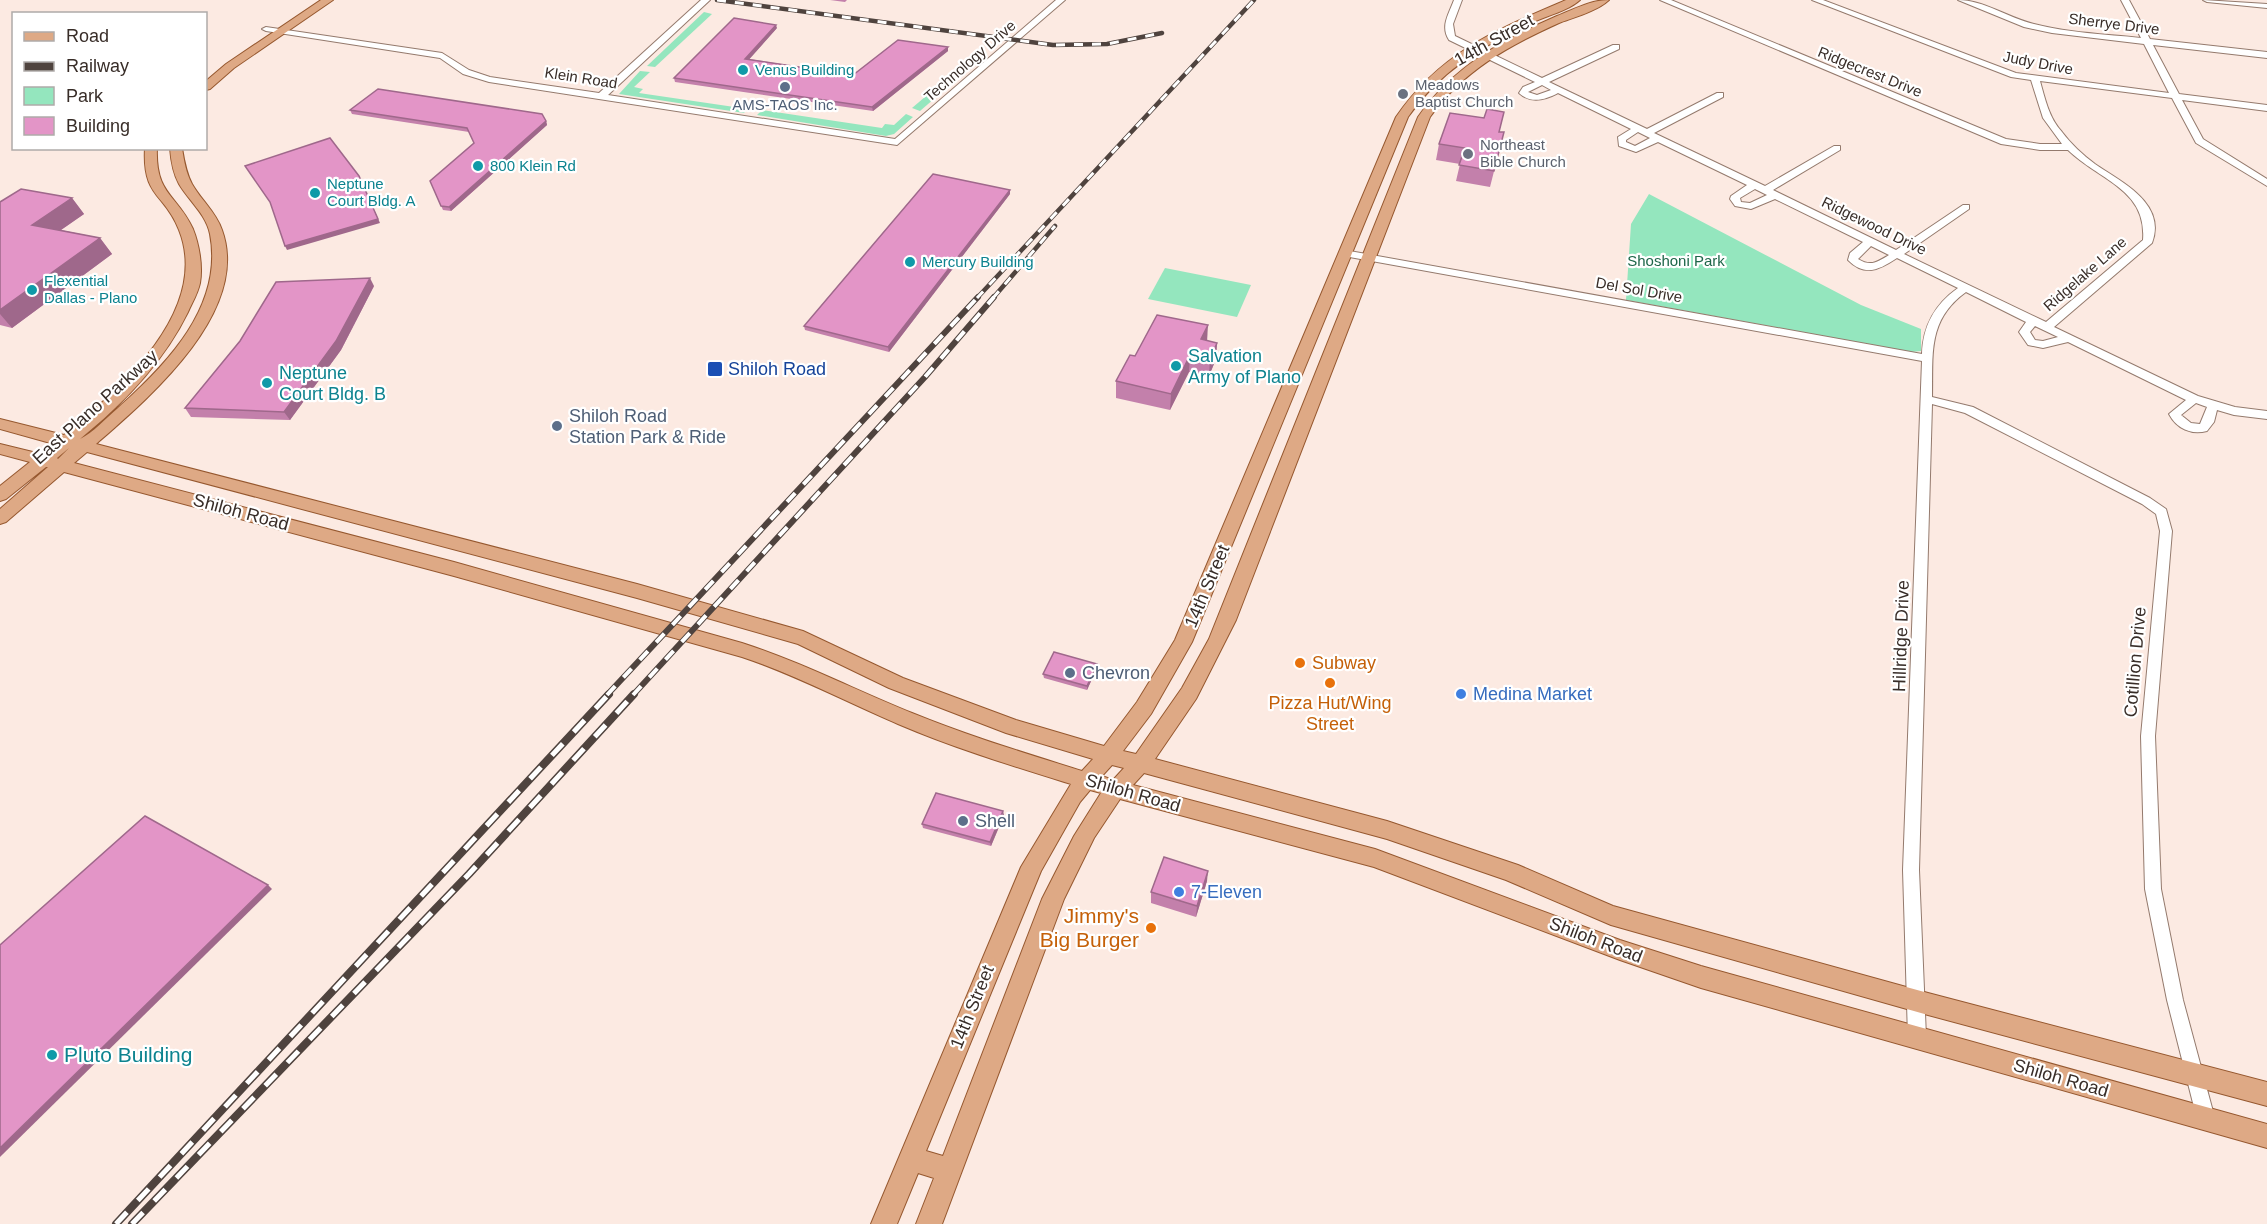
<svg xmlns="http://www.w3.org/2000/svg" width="2267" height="1224" font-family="Helvetica,sans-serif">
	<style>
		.green { fill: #94e6be }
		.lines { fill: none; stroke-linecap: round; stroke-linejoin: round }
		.minor-casing { stroke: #947a6d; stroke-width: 2 }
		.major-casing { stroke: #96582f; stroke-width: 2 }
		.minor { fill: #fff; fill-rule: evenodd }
		.major { fill: #dea985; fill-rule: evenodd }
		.rail-far2-casing { stroke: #4f433e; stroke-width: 4.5 }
		.rail-far1-casing { stroke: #4f433e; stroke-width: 6 }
		.rail-casing { stroke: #4f433e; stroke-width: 8 }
		.rail-far2 { stroke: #fff; stroke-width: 3; stroke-dasharray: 9; stroke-linecap: butt }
		.rail-far1 { stroke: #fff; stroke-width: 4; stroke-dasharray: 12; stroke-linecap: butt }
		.rail { stroke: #fff; stroke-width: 5; stroke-dasharray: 16; stroke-linecap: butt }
		.wall { fill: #c380ab }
		.shaded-wall { fill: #9f688b }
		.building { fill: #e395c7; stroke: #9f688b; stroke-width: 1.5 }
		.culture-dot { fill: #0f9aa8; stroke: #fff; stroke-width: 2 }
		.service-dot { fill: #5c6f8a; stroke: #fff; stroke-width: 2 }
		.worship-dot { fill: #6b7280; stroke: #fff; stroke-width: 2 }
		.transit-dot { fill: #1a4fb4; stroke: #fff; stroke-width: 2 }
		.food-dot { fill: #e8710a; stroke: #fff; stroke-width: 2 }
		.shop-dot { fill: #3f7fe0; stroke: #fff; stroke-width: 2 }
		.labels { text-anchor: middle; stroke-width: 4.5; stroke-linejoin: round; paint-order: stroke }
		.far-street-label { font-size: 15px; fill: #382d28; stroke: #fff }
		.far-culture-label { font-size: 15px; fill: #0d838f; stroke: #fff; text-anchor: start }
		.far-worship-label { font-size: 15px; fill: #5b616d; stroke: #fff; text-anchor: start }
		.far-service-label { font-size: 15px; fill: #4e5e75; stroke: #fff }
		.far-park-label { font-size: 15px; fill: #1e6649; stroke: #fff }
		.street-label { font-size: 18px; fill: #382d28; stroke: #fff }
		.culture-label { font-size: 18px; fill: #0d838f; stroke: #fff; text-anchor: start }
		.transit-label { font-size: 18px; fill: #164399; stroke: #fff; text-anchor: start }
		.service-label { font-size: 18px; fill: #4e5e75; stroke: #fff; text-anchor: start }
		.food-label { font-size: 18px; fill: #c56008; stroke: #fff; text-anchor: start }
		.shop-label { font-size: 18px; fill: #366cbe; stroke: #fff; text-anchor: start }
		.near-food-label { font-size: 21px; fill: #c56008; stroke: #fff; text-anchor: end }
		.near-culture-label { font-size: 21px; fill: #0d838f; stroke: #fff; text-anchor: start }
	</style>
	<rect width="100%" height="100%" fill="#fceae2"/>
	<g class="green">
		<polygon points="704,12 712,14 655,67 647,66"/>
		<polygon points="979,51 987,53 920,111 912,108"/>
		<polygon points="640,71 650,72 634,87 643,89 639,93 748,109 744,113 619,94"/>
		<polygon points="762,110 882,128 885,124 894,125 906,114 913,117 894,134 886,136 757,115"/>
		<polygon points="1649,194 1861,305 1921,329 1921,351 1911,352 1626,300 1631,224"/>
		<polygon points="1165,268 1251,285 1237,317 1148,299"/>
	</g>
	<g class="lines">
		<g class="minor-casing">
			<g id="minor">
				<polygon points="701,0 710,0 608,95 895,139 1056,0 1065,0 897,145 489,82 463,74 440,58 266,31 262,29 266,27 442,53 469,70 490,77 599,93"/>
				<path d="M1454,0H1462L1453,24L1455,36L1542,78L1613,45H1619V49L1549,82L1647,129L1717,93H1723V97L1654,133L1765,186L1834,146H1840V150L1773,190L1896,250L1963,205H1969V209L1904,254L2046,322L2143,240C2147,189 2100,181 2068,150H2040L2001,144L1660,0H1671L2006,139L2040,144H2062L2043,118L2031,80L2011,77L1812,0H1823L2016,73L2169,93L2144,44L2052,33L2024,27L1958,0C1984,0 2008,18 2034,24C2069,33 2105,34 2141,38L2121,0H2129L2150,39L2267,52V58L2153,45L2179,94L2267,105V111L2182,100L2203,139L2267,179V186L2196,143L2172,98L2040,81C2045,99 2049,118 2062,132C2071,144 2083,155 2095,164C2121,182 2167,203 2152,243L2054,327L2198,396L2235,407L2267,411V419L2234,415L2217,410L2214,422L2207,431C2191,435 2177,429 2169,414L2186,400L2068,342L2043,348L2028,345L2019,332L2026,322L1966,292C1927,320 1933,354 1932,397L1973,407L2150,498L2166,509L2172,531L2155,736L2161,889L2183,1000L2215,1119L2212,1125L2206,1128L2200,1125L2197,1119L2167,1000L2145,889L2141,736L2160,531L2156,514L2142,504L1965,413L1932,404L1919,870L1926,1037L1923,1043L1917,1046L1911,1043L1908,1037L1903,870L1922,361L1344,256L1339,253L1344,250L1922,354C1923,326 1934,305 1958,288L1897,258C1879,270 1865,277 1848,260L1850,253L1863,242L1775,199L1751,209L1735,206L1730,199L1731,196L1747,185L1658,142L1636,152L1619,146L1618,137L1631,129L1558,93C1545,100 1531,104 1519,93L1523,87L1535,82L1449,40C1440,26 1449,14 1454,0ZM1542,85L1551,90L1537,95L1528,92ZM1638,132L1650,138L1635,146L1626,142V140ZM1755,189L1767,195L1750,203L1741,202L1740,198ZM1871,246L1889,255C1877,262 1871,267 1858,259ZM2035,326L2058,337L2043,341L2035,340L2030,332ZM2196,403L2207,407L2200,424L2191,423L2181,415Z"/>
				<polygon points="2203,0 2267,4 2267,8 2207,2"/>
			</g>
		</g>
		<g class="major-casing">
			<g id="major">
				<polygon points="321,0 333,0 234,68 210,89 206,90 206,81 226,64"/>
				<path d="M1566,0H1580C1568,11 1546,16 1531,23C1482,46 1439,72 1408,117L1192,642L1151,714L1123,751L1136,754L1182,688L1209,639L1418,117C1453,67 1502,40 1557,16C1575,9 1590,0 1609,0C1597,11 1575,17 1559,23C1508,46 1463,71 1430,117L1236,620L1196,699L1155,759L1387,821L1518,865L1613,906L1928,993L2267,1082V1106L1928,1015L1611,925L1506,880L1387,839L1144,773L1133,785L1375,849L1620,940L1701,966L2267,1124V1148L1701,988L1620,960L1374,867L1120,799L1094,838L1064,899L942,1224H916L934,1178L918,1173L897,1224H871L1021,867L1071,784C1013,766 954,748 898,724C846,702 796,675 742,657L454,576L64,472L6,522L0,524V509L48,467H46L6,499L0,501V486L30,462L0,454V444L41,454L54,444L0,429V419L64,435C120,390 211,310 179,230C165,193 142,198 145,148H157C155,195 177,194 193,229C199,244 203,266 200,283C198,293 192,303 188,312C163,363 123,404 80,439C93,433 106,418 118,408C167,364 224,306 210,234C206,214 189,201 179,184C173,173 171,161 170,148H182C184,161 186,173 192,184C201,200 216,212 222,230C251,311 150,397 96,444L637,584L803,631L903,678L1016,720L1104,746L1137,702L1175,640L1396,117C1441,52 1496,30 1566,0ZM69,448L58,459L57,458ZM87,452L637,598L798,644L889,688L1006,733L1093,759L1082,771C1025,753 968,736 912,713C855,690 801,662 742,643L454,562L74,463ZM1112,765L1124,768L1113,780L1102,776ZM1090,790L1101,793L1074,836L1042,899L943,1156L926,1151L1041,871L1080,802Z"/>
			</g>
		</g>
		<use href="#minor" class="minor"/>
		<use href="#major" class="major"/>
		<g class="rail-far2-casing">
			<g id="rail-far2">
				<polyline points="717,0 1053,45 1107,44 1162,33"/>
				<polyline points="977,298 1254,0"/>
				<polyline points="993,298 1055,226"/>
			</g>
		</g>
		<g class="rail-far1-casing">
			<g id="rail-far1">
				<polyline points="607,695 978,297"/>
				<polyline points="633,695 925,377 994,297"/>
			</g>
		</g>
		<g class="rail-casing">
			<g id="rail">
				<polyline points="116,1224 609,694"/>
				<polyline points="132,1224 469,874 634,694"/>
			</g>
		</g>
		<use href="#rail-far2" class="rail-far2"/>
		<use href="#rail-far1" class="rail-far1"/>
		<use href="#rail" class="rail"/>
	</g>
	<g class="wall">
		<polygon points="830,0 847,0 845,2"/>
		<polygon points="777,28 749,59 853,75 948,47 948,51 873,111 675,82 674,78"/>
		<polygon points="350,110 546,121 547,125 451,211 443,210 430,181 474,143 469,132 352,114"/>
		<polygon points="1500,132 1504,132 1490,187 1456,181 1460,164 1436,160 1439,144"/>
		<polygon points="1010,194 889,352 805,330 804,326"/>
		<polygon points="72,198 84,214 61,230 100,238 112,254 12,328 0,325 0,202"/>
		<polygon points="374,286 341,350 290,420 191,417 185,408 240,341"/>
		<polygon points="1207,341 1217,343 1216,359 1209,376 1189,372 1170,410 1116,398 1116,381 1135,356"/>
		<polygon points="1097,668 1087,690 1044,678 1043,674"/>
		<polygon points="1004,815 991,846 923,828 922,824"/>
		<polygon points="1207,881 1196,917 1151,903 1151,892"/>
	</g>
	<g class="shaded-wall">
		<polygon points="776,25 777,28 746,63 745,59"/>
		<polygon points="948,47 948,51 873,111 872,107"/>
		<polygon points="546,121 547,125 451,211 449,207"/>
		<polygon points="359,176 380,223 287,250 285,246"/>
		<polygon points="1010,190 1010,194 889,352 888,347"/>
		<polygon points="72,198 84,214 45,241 32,225"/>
		<polygon points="100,238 112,254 12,328 0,314 0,310"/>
		<polygon points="370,278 374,286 341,350 290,420 284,412"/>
		<polygon points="1208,325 1207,342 1201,339"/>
		<polygon points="1217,343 1216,359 1209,376 1210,359"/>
		<polygon points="1190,355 1189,372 1170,410 1171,394"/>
		<polygon points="1097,664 1097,668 1087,690 1087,686"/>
		<polygon points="1003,811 1004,815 991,846 990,842"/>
		<polygon points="1208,871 1207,881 1196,917 1197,906"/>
		<polygon points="268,885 272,889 0,1157 0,1148"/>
	</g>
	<g class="building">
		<polygon points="734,18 776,25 745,59 853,75 898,40 948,47 872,107 674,78"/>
		<polygon points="378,89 542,114 546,121 449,207 441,206 430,181 474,143 467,128 350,110"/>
		<polygon points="1487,109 1504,112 1499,132 1504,132 1494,171 1459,165 1465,148 1439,144 1450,113 1484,118"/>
		<polygon points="330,138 359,176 378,219 285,246 270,202 245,166"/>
		<polygon points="933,174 1010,190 888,347 804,326"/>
		<polygon points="21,189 72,198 32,225 100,238 0,310 0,202"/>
		<polygon points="370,278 336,341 284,412 185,408 240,341 276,282"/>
		<polygon points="1157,315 1208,325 1201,339 1217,343 1210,359 1190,355 1171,394 1116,381 1130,355 1135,356"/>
		<polygon points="1054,652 1097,664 1087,686 1043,674"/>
		<polygon points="936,793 1003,811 990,842 922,824"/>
		<polygon points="145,816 268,885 0,1148 0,945"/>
		<polygon points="1164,857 1208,871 1197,906 1151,892"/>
	</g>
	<g class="culture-dot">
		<circle cx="743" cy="70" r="6"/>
		<circle cx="478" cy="166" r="6"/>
		<circle cx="315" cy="193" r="6"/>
		<circle cx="910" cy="262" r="6"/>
		<circle cx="32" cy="290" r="6"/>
		<circle cx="1176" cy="366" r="6"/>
		<circle cx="267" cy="383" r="6"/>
		<circle cx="52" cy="1055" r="6"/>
	</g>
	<g class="service-dot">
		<circle cx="785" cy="87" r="6"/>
		<circle cx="557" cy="426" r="6"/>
		<circle cx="1070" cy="673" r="6"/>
		<circle cx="963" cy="821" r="6"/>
	</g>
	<g class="worship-dot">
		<circle cx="1403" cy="94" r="6"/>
		<circle cx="1468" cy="154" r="6"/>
	</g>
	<rect class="transit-dot" x="707" y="361" width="16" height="16" rx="3"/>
	<g class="food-dot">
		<circle cx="1300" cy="663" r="6"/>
		<circle cx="1330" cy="683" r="6"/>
		<circle cx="1151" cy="928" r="6"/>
	</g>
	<g class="shop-dot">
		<circle cx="1461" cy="694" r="6"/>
		<circle cx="1179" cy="892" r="6"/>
	</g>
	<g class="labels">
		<g class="far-street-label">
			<text transform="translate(2114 24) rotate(7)" y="5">Sherrye Drive</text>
			<text transform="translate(970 61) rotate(-41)" y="5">Technology Drive</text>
			<text transform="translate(2038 63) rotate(11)" y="5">Judy Drive</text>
			<text transform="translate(1870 72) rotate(22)" y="5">Ridgecrest Drive</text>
			<text transform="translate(581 78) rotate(9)" y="5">Klein Road</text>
			<text transform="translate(1874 226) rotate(26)" y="5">Ridgewood Drive</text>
			<text transform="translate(2085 274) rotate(-41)" y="5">Ridgelake Lane</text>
			<text transform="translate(1639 290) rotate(10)" y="5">Del Sol Drive</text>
		</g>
		<g class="far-culture-label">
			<text x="755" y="75">Venus Building</text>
			<text x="490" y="171">800 Klein Rd</text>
			<text x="327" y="189">Neptune<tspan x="327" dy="17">Court Bldg. A</tspan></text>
			<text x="922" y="267">Mercury Building</text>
			<text x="44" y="286">Flexential<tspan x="44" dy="17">Dallas - Plano</tspan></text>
		</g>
		<g class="far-worship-label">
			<text x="1415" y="90">Meadows<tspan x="1415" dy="17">Baptist Church</tspan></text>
			<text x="1480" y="150">Northeast<tspan x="1480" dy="17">Bible Church</tspan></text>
		</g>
		<g class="far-service-label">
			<text x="785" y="110">AMS-TAOS Inc.</text>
		</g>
		<g class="far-park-label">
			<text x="1676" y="266">Shoshoni Park</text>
		</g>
		<g class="street-label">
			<text transform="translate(1494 40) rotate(-29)" y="6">14th Street</text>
			<text transform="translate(95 407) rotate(-42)" y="6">East Plano Parkway</text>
			<text transform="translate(241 512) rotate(15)" y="6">Shiloh Road</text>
			<text transform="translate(1207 586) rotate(-67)" y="6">14th Street</text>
			<text transform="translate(1901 636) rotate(-88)" y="6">Hillridge Drive</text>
			<text transform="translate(2135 662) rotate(-85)" y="6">Cotillion Drive</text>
			<text transform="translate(1133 793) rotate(16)" y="6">Shiloh Road</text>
			<text transform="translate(1596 940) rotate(21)" y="6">Shiloh Road</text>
			<text transform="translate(972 1007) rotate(-68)" y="6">14th Street</text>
			<text transform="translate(2061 1078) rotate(16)" y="6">Shiloh Road</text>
		</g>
		<g class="culture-label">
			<text x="1188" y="362">Salvation<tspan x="1188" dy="21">Army of Plano</tspan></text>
			<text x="279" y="379">Neptune<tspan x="279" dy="21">Court Bldg. B</tspan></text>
		</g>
		<g class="transit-label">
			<text x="728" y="375">Shiloh Road</text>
		</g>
		<g class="service-label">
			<text x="569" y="422">Shiloh Road<tspan x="569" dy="21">Station Park &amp; Ride</tspan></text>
			<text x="1082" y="679">Chevron</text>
			<text x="975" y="827">Shell</text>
		</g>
		<g class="food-label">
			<text x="1312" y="669">Subway</text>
			<text x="1330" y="709" text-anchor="middle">Pizza Hut/Wing<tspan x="1330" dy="21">Street</tspan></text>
		</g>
		<g class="shop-label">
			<text x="1473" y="700">Medina Market</text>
			<text x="1191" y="898">7-Eleven</text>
		</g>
		<g class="near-food-label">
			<text x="1139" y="923">Jimmy's<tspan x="1139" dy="24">Big Burger</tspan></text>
		</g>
		<g class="near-culture-label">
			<text x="64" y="1062">Pluto Building</text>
		</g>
	</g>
	<rect x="12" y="12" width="195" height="138" fill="#ffffff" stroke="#afaba9" stroke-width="1.5"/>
	<rect x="24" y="32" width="30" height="9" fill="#dea985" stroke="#afaba9" stroke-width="1.5"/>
	<text x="66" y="42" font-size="18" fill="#382d28">Road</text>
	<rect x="24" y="62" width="30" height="9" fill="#4f433e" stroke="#afaba9" stroke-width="1.5"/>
	<text x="66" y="72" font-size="18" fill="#382d28">Railway</text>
	<rect x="24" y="87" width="30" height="18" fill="#94e6be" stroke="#afaba9" stroke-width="1.5"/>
	<text x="66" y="102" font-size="18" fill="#382d28">Park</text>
	<rect x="24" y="117" width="30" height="18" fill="#e395c7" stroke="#afaba9" stroke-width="1.5"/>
	<text x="66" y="132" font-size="18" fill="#382d28">Building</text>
</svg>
